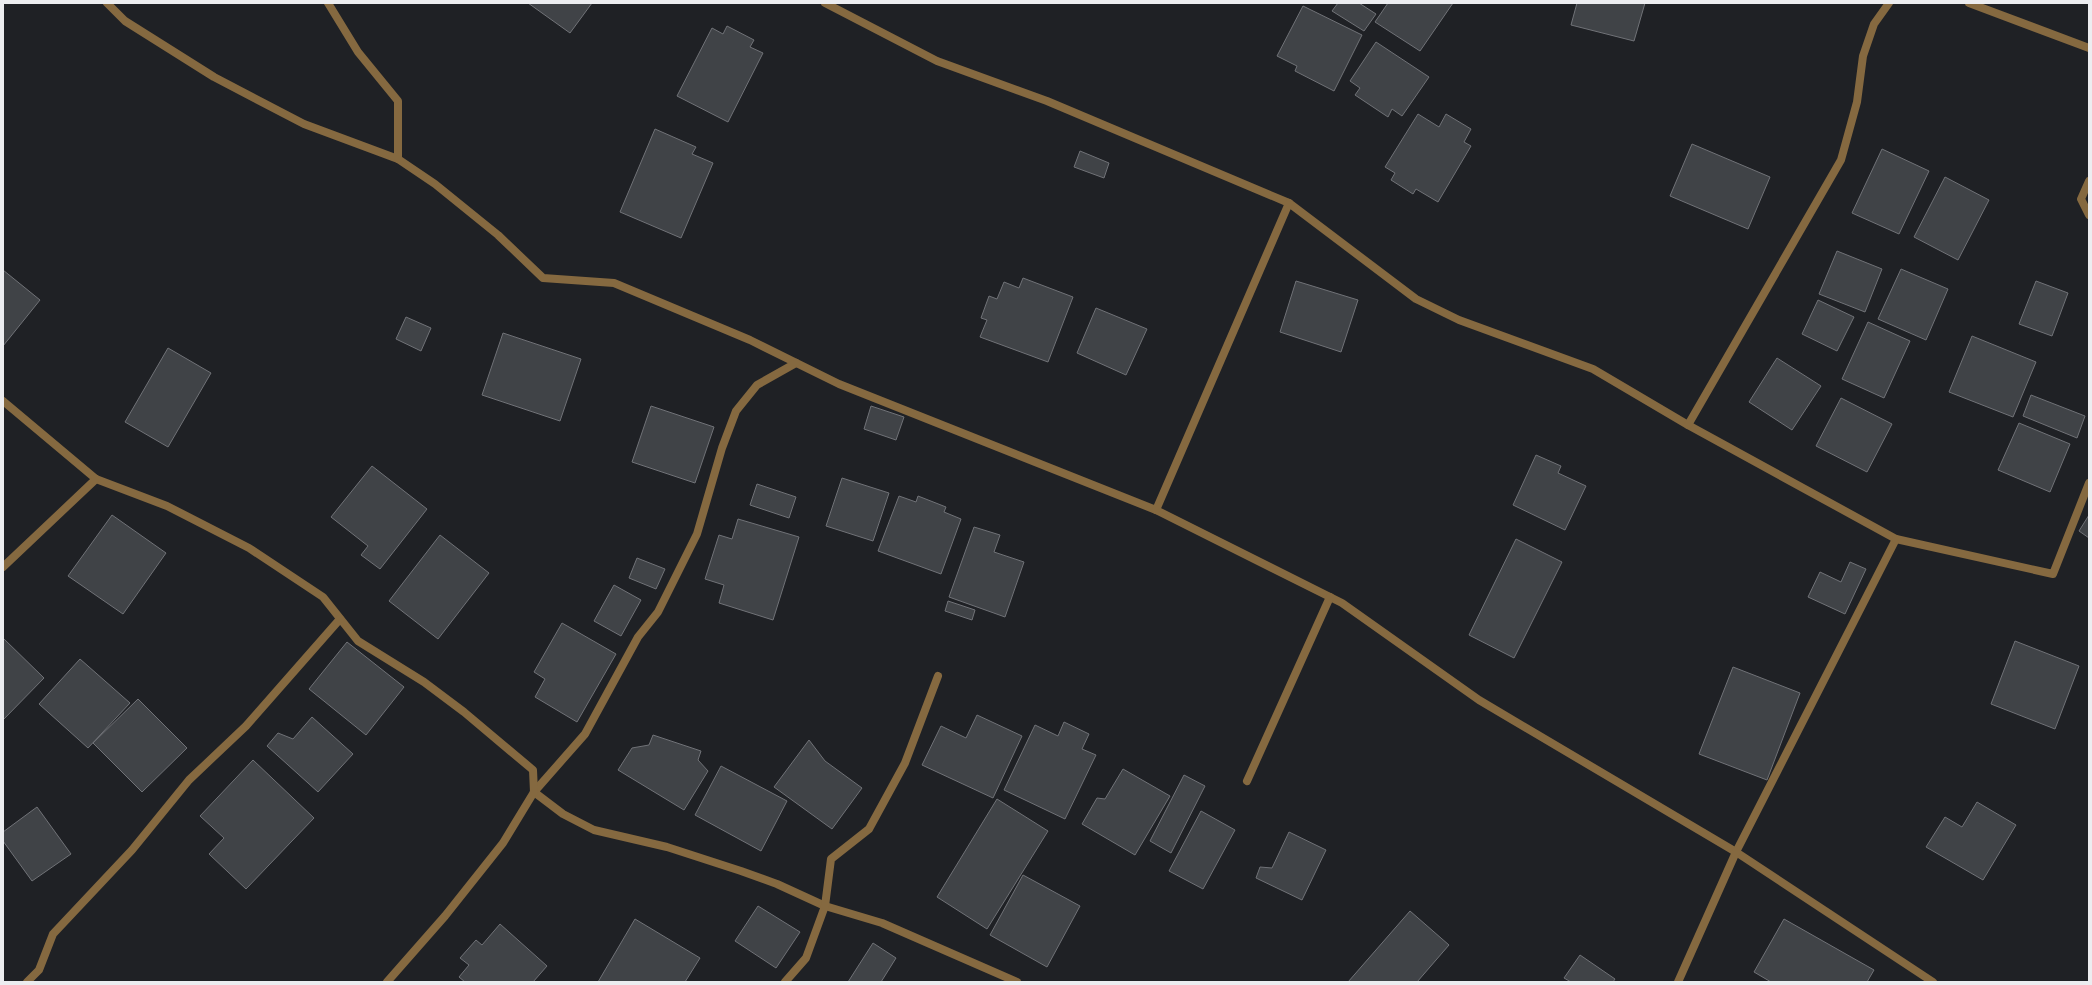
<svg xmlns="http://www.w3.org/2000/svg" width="2092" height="985" font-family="Lora,serif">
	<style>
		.building { fill: #404347; stroke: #707277 }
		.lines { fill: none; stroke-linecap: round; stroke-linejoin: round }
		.street { stroke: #856940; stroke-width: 8 }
	</style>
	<rect width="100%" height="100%" fill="#1f2125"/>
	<g class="building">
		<polygon points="528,3 592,3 570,33"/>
		<polygon points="1338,3 1359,3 1376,14 1364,31 1332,11"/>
		<polygon points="1388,3 1453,3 1420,51 1375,22"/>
		<polygon points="1577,3 1645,3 1634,41 1571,25"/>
		<polygon points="1303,6 1362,35 1334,91 1295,71 1297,66 1277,56"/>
		<polygon points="727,26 754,40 750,47 763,53 728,122 677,96 712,28 723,34"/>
		<polygon points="1376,42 1429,77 1402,116 1392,109 1388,117 1355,95 1360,88 1350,81"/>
		<polygon points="1418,114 1439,127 1446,114 1471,129 1464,142 1471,146 1438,202 1416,189 1413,194 1391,180 1395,173 1385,167"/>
		<polygon points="655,129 696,147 692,154 713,163 681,238 620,212"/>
		<polygon points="1692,144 1770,177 1748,229 1670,196"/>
		<polygon points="1882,149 1929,171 1899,234 1852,213"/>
		<polygon points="1080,151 1109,163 1104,178 1074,167"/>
		<polygon points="1945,177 1989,200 1958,260 1914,237"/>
		<polygon points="1837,251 1882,269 1865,312 1819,294"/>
		<polygon points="1901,269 1948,289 1926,340 1878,319"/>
		<polygon points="3,270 40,300 3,346"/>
		<polygon points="1023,278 1073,297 1048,362 980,337 987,320 981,318 989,296 997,299 1004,282 1019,288"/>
		<polygon points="1296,281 1358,300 1341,352 1280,332"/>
		<polygon points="2036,281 2068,293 2052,336 2019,324"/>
		<polygon points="1818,300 1854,317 1837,351 1802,334"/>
		<polygon points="1096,308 1147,329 1126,375 1077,353"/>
		<polygon points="406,317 431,328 421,351 396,339"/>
		<polygon points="1868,322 1910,341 1884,398 1842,379"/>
		<polygon points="503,333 581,359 560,421 482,395"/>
		<polygon points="1972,336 2036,362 2013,417 1949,392"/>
		<polygon points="168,348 211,373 168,447 125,422"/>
		<polygon points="1777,358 1821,386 1792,430 1749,402"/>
		<polygon points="2031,395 2085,416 2077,438 2023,416"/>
		<polygon points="1841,398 1892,424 1867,472 1816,446"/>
		<polygon points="651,406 714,427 695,483 632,462"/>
		<polygon points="871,406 904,417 896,440 864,429"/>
		<polygon points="2019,423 2070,444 2050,492 1998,470"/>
		<polygon points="1536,455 1561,466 1558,473 1586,486 1565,530 1513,505"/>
		<polygon points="372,466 427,509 380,569 361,555 368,546 331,517"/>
		<polygon points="842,478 889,493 873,541 826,526"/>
		<polygon points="757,484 796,497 789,518 750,505"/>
		<polygon points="899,496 916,502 918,496 946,507 944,512 961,519 941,574 878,551"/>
		<polygon points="112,515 166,553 123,614 68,576"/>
		<polygon points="2089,515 2089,538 2079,531"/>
		<polygon points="738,519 799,537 773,620 719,603 724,585 705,579 719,535 732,539"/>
		<polygon points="974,527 1000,535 994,552 1024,562 1005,617 949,597"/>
		<polygon points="440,535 489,573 438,639 389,601"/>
		<polygon points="1516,539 1562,562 1514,658 1469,635"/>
		<polygon points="637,558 665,569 656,589 629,578"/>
		<polygon points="1850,562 1866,569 1845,614 1808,597 1820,572 1841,582"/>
		<polygon points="614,585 641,600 621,636 594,621"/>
		<polygon points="948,601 975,610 972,620 945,611"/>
		<polygon points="562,623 616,654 577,722 535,697 545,679 534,672"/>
		<polygon points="3,638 44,678 3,720"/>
		<polygon points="2015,641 2079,666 2055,729 1991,704"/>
		<polygon points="347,642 404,687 366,735 309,689"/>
		<polygon points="80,659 130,703 88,748 39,704"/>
		<polygon points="1733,667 1800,693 1767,780 1699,754"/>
		<polygon points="138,699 187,748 142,792 93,743"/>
		<polygon points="977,715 1022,736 993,798 922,765 941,726 966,738"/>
		<polygon points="312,717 353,754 318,792 267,746 278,733 293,739"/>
		<polygon points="1064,722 1089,734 1082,749 1096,755 1065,819 1004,790 1035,725 1058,736"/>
		<polygon points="653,735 701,751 698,760 708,771 684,810 618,770 632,748 649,745"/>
		<polygon points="809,740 825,761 862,788 832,829 774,787"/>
		<polygon points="253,760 314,818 246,889 209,854 224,838 200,816"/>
		<polygon points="721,766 787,801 761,851 695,815"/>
		<polygon points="1123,769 1170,796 1135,855 1082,824 1097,798 1105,799"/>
		<polygon points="1184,775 1205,786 1171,853 1150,841"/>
		<polygon points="997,799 1048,831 987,929 937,897"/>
		<polygon points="1977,802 2016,825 1983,880 1926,847 1945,817 1962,827"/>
		<polygon points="37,807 71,854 32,881 3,841 3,832"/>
		<polygon points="1201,811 1235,830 1203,889 1169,871"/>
		<polygon points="1289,832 1326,850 1302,900 1256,878 1260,867 1272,868"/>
		<polygon points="1023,875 1080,906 1047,967 990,935"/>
		<polygon points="758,906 800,932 776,968 735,941"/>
		<polygon points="1410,911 1449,945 1417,982 1348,982"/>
		<polygon points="635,919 700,958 685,982 598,982"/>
		<polygon points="1784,919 1874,970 1867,982 1771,982 1754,972"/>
		<polygon points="500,924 547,966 533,982 465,982 459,977 469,965 460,958 476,940 482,945"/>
		<polygon points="873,943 896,958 881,982 848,982"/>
		<polygon points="1580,955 1615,979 1613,982 1571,982 1564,978"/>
	</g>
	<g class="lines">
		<g class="street">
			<polyline points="107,3 125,21 214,77 304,124 398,159"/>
			<polyline points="328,3 358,52 398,101 398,159 435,184 498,235 543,278 614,283 750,340 839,384 1156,510 1342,603 1479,700 1736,852 1933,982"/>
			<polyline points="825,3 937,61 1047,101 1289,203 1416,299 1459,320 1593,369 1688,425 1896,539 1736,852 1678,982"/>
			<polyline points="1969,3 2089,48"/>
			<polyline points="2089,181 2081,199 2089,215"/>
			<polyline points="796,363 757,385 736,411 722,448 697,534 658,612 638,637 585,734 534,792 563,814 594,830 667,847 741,871 777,884 825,906 882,923 1017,982"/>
			<polyline points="3,401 96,479 167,506 249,548 323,597 358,641 424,682 464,712 533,770 534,792 503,843 445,916 387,982"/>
			<polyline points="1688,425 1841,160 1857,102 1863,56 1874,24 1889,3"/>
			<polyline points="1156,510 1289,203"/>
			<polyline points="1896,539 2053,574 2089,483"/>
			<polyline points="3,567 96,479"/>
			<polyline points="1247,781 1330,597"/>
			<polyline points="27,982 39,970 53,934 132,850 189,780 246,726 340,619"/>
			<polyline points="785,982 806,958 825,906 831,859 869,829 905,763 938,676"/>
		</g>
	</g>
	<rect width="2092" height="985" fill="none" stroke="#ecedf0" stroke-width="8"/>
</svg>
